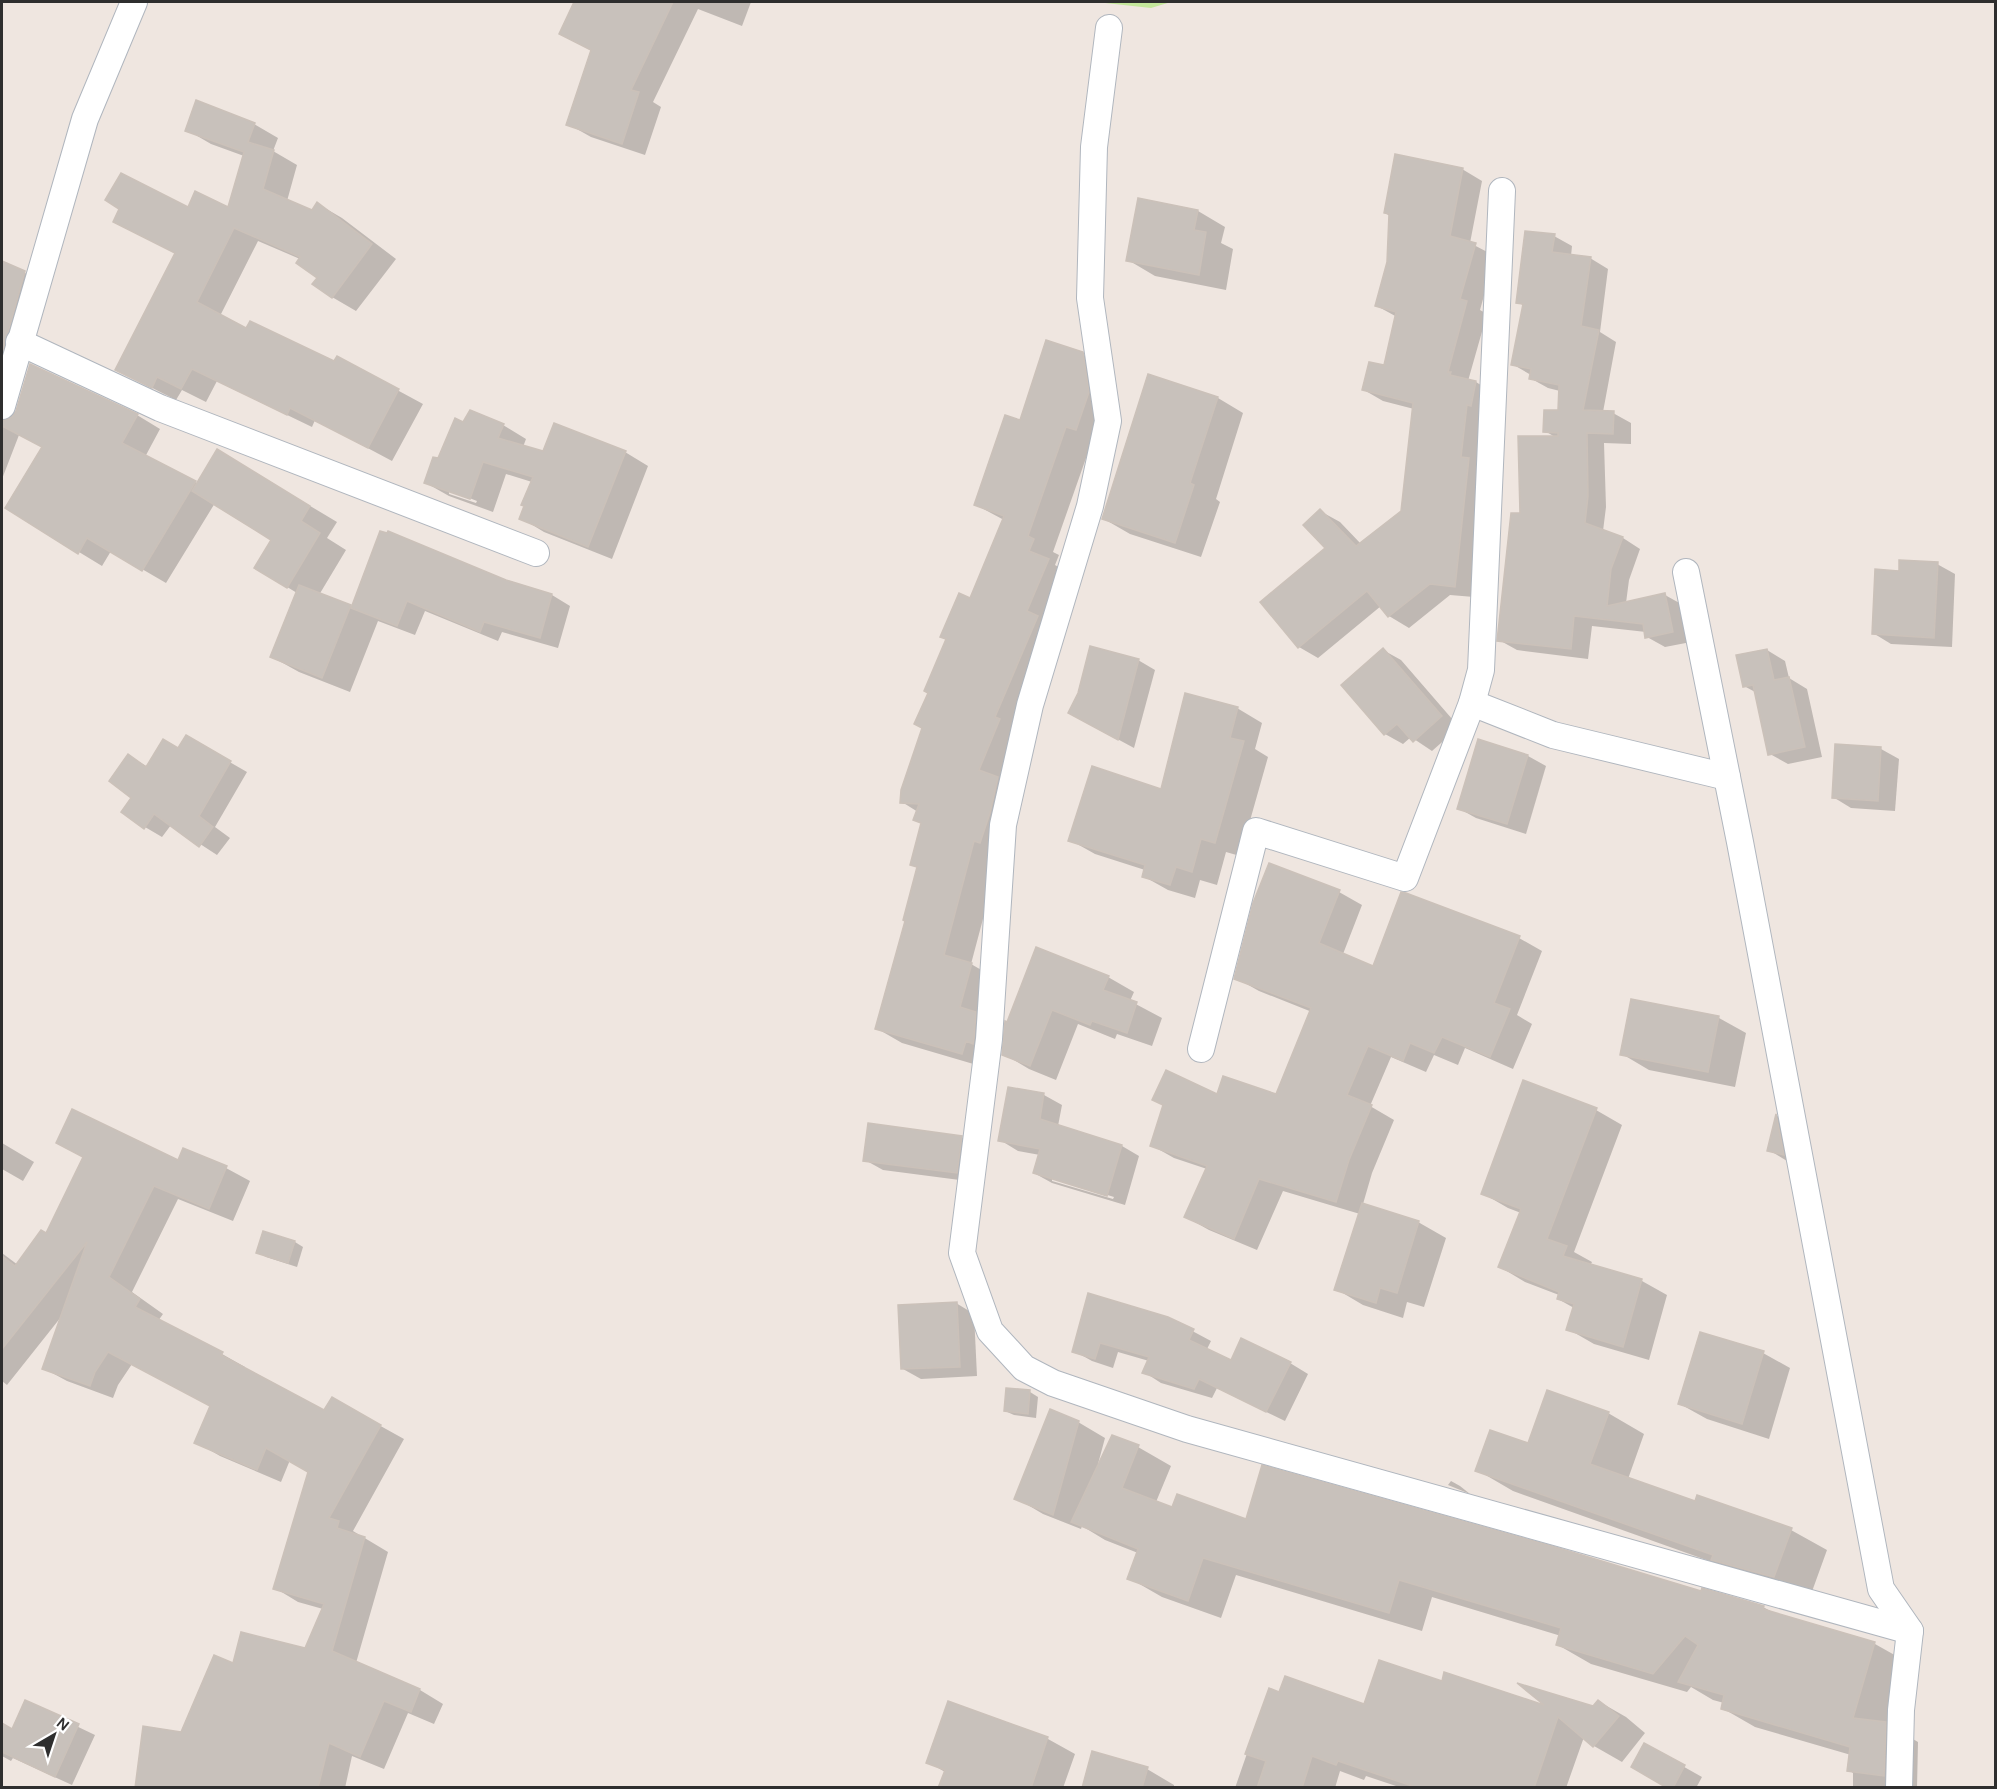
<svg xmlns="http://www.w3.org/2000/svg" width="1997" height="1789" font-family="Karla,sans-serif">
	<style>
		.green { fill: #c4e79b }
		.shadow { fill: #0003; fill-rule: evenodd }
		.building { fill: #c8c1bb; stroke: #cbc1b9; stroke-width: 1.5 }
		.lines { fill: none; stroke-linecap: round; stroke-linejoin: round }
		.street-casing { stroke: #b0b6be; stroke-width: 28 }
		.street { stroke: #fff; stroke-width: 26 }
	</style>
	<rect width="100%" height="100%" fill="#efe6e0"/>
	<polygon class="green" points="1096,2 1171,2 1151,8"/>
	<g class="shadow">
		<polygon points="576,2 751,2 742,26 698,9 653,102 661,107 645,155 591,137 568,124 592,51 560,34"/>
		<polygon points="254,124 278,138 273,151 297,165 287,201 312,212 318,204 342,218 396,259 356,311 332,297 319,278 300,259 258,241 220,316 247,330 335,363 338,358 423,404 392,461 315,420 312,427 217,381 206,402 182,390 176,400 117,370 176,254 115,221 188,209 229,209 244,156 211,144 187,130"/>
		<polygon points="1462,169 1482,181 1470,243 1495,256 1480,310 1487,314 1468,381 1476,382 1495,394 1474,597 1450,595 1409,628 1389,616 1381,606 1318,658 1299,647 1327,548 1320,511 1340,522 1361,544 1403,511 1414,409 1383,401 1364,390 1385,367 1397,317 1377,306 1389,262 1390,216 1385,213"/>
		<polygon points="1198,211 1225,227 1221,243 1233,249 1226,290 1155,276 1128,260"/>
		<polygon points="1554,236 1572,246 1571,256 1590,258 1608,269 1600,332 1616,342 1603,412 1613,413 1631,423 1631,444 1604,443 1606,507 1603,531 1623,538 1640,549 1629,580 1626,603 1665,595 1683,605 1691,642 1665,647 1647,637 1646,632 1592,626 1588,659 1517,650 1499,640 1521,515 1555,437 1545,431 1560,411 1560,391 1548,388 1530,378 1531,375 1512,364 1524,306 1518,302"/>
		<polygon points="2,263 25,273 48,286 11,419 137,415 160,429 145,457 198,484 245,467 337,522 327,538 346,550 319,595 353,608 505,582 552,595 570,606 558,648 502,632 498,641 425,611 415,635 378,621 350,692 299,672 272,657 297,593 256,568 273,539 215,503 166,583 111,551 102,566 79,552 43,447 19,435 2,479"/>
		<polygon points="1082,354 1108,369 1092,441 1053,552 1059,555 1055,565 1074,576 1005,782 1024,793 1016,828 1006,857 1000,855 971,964 997,979 987,1068 902,1043 876,1028 907,921 918,868 912,865 923,824 915,820 918,812 902,802 971,600 1004,520 976,505 1021,422"/>
		<polygon points="1218,398 1243,413 1216,499 1220,502 1201,557 1130,534 1104,519"/>
		<path d="M463,424L503,425L526,439L523,447L544,453L555,425L625,452L648,466L612,559L544,532L521,518L532,482L506,474L493,512L449,496L426,483ZM449,490L477,501L476,503L449,494Z"/>
		<polygon points="1937,564 1955,574 1952,647 1891,644 1873,633 1900,572"/>
		<polygon points="1383,650 1401,660 1459,727 1432,751 1411,737 1403,744 1385,734"/>
		<polygon points="1767,650 1785,661 1789,678 1807,689 1822,757 1788,764 1770,754 1757,693 1744,686"/>
		<polygon points="1138,660 1155,670 1134,748 1086,722"/>
		<polygon points="1237,708 1262,723 1255,749 1268,757 1240,856 1226,852 1217,885 1200,880 1195,898 1168,890 1143,876 1145,870 1095,854 1070,840 1162,791"/>
		<polygon points="186,737 247,772 215,827 230,838 217,855 171,825 162,837 145,827 134,798 129,756 148,767 179,750"/>
		<polygon points="1479,741 1528,756 1546,766 1526,834 1476,818 1458,808"/>
		<polygon points="1881,749 1899,759 1895,811 1851,808 1833,797"/>
		<polygon points="1339,892 1362,905 1343,954 1374,968 1519,938 1542,951 1517,1015 1532,1024 1513,1069 1465,1048 1458,1065 1434,1055 1426,1072 1391,1057 1370,1106 1394,1120 1372,1173 1363,1204 1418,1222 1446,1238 1424,1307 1407,1302 1403,1318 1363,1305 1336,1289 1360,1214 1283,1191 1257,1250 1209,1230 1186,1217 1207,1169 1174,1158 1151,1145 1218,1096 1277,1095 1312,1012 1259,991 1236,978"/>
		<polygon points="1108,977 1134,992 1130,1001 1162,1018 1152,1046 1117,1034 1115,1039 1078,1024 1056,1080 1029,1069 1004,1054 1007,1023"/>
		<polygon points="1719,1018 1746,1033 1735,1087 1649,1070 1622,1054"/>
		<path d="M1010,1089L1044,1095L1062,1105L1058,1126L1122,1146L1139,1156L1125,1205L1052,1183L1034,1173L1040,1155L1018,1151L1000,1140ZM1052,1178L1114,1197L1113,1199L1052,1181Z"/>
		<polygon points="1596,1110 1622,1125 1574,1252 1592,1262 1590,1266 1642,1281 1667,1295 1649,1360 1594,1344 1568,1329 1574,1308 1558,1299 1559,1295 1525,1282 1500,1267 1521,1213 1508,1208 1482,1193"/>
		<polygon points="1777,1116 1794,1126 1801,1164 1787,1161 1769,1150"/>
		<polygon points="961,1137 979,1147 975,1182 883,1170 865,1160"/>
		<polygon points="2,1143 34,1162 23,1181 2,1169"/>
		<polygon points="58,1143 179,1162 226,1168 250,1181 233,1221 178,1199 132,1292 163,1314 158,1321 222,1354 245,1367 244,1369 325,1412 332,1399 404,1439 353,1531 388,1552 356,1663 420,1690 443,1704 434,1724 408,1713 384,1769 352,1756 345,1788 136,1788 182,1733 234,1665 306,1649 323,1609 298,1602 275,1588 310,1471 290,1460 281,1482 220,1456 196,1442 212,1406 132,1364 118,1385 113,1398 67,1381 43,1368 61,1317 7,1385 2,1381 2,1253 18,1265 47,1234 84,1158"/>
		<polygon points="264,1233 295,1242 303,1247 297,1267 266,1257 258,1252"/>
		<polygon points="956,1303 974,1314 977,1376 921,1379 903,1369"/>
		<polygon points="1168,1318 1211,1341 1206,1351 1231,1362 1290,1363 1308,1374 1285,1421 1217,1388 1212,1398 1161,1383 1144,1372 1149,1361 1118,1352 1113,1368 1092,1361 1074,1351"/>
		<polygon points="1763,1353 1790,1368 1769,1439 1707,1419 1680,1404"/>
		<polygon points="1030,1392 1038,1397 1036,1418 1014,1415 1005,1411"/>
		<polygon points="1608,1413 1644,1434 1628,1479 1696,1503 1791,1530 1827,1550 1810,1597 1513,1491 1477,1470 1529,1445"/>
		<polygon points="1078,1422 1105,1438 1098,1464 1138,1447 1171,1466 1156,1502 1173,1509 1702,1593 1763,1607 1776,1614 1875,1644 1907,1662 1889,1725 1918,1742 1917,1788 1853,1788 1853,1773 1849,1770 1851,1755 1755,1727 1722,1708 1724,1703 1713,1700 1691,1687 1687,1692 1591,1664 1558,1645 1561,1636 1432,1597 1422,1631 1236,1575 1221,1618 1162,1597 1129,1578 1138,1553 1105,1540 1082,1526 1081,1529 1043,1514 1016,1498"/>
		<polygon points="1451,1481 1460,1486 1470,1494 1448,1485"/>
		<polygon points="1442,1683 1550,1709 1593,1708 1598,1701 1626,1717 1645,1733 1622,1762 1594,1746 1584,1737 1566,1788 1402,1788 1366,1776 1364,1780 1340,1771 1335,1788 1235,1788 1269,1690 1280,1694 1365,1706"/>
		<polygon points="26,1702 95,1735 72,1785 13,1758 11,1761 2,1756 2,1725 13,1731"/>
		<polygon points="949,1703 1048,1739 1075,1754 1063,1788 940,1788 945,1772 928,1762"/>
		<polygon points="1645,1745 1702,1777 1696,1788 1669,1788"/>
		<polygon points="1147,1769 1174,1785 1174,1788 1083,1788"/>
	</g>
	<g class="building">
		<polygon points="574,2 673,2 631,90 639,92 622,144 566,125 591,50 559,34"/>
		<polygon points="196,100 255,123 248,142 274,150 263,189 312,210 317,202 372,244 332,298 312,284 317,278 296,263 300,257 234,228 197,302 246,328 250,321 334,361 337,356 399,389 368,448 290,408 287,415 192,369 181,389 157,377 152,388 115,370 175,253 113,222 119,209 105,200 121,173 188,207 195,191 228,207 244,152 185,131"/>
		<polygon points="1395,154 1463,168 1450,236 1476,243 1460,299 1467,301 1448,372 1451,372 1450,375 1476,381 1471,406 1467,405 1461,457 1469,458 1455,587 1430,584 1388,617 1367,591 1298,648 1260,602 1325,548 1303,525 1320,509 1356,546 1401,511 1413,403 1362,390 1369,362 1384,365 1396,312 1375,306 1387,262 1389,214 1384,213"/>
		<polygon points="1138,198 1198,210 1194,230 1206,232 1199,275 1126,261"/>
		<polygon points="1525,231 1555,234 1552,252 1591,257 1581,326 1599,330 1583,410 1614,411 1613,434 1587,433 1588,496 1585,523 1623,537 1611,569 1607,606 1665,593 1673,632 1645,638 1643,624 1574,616 1571,649 1497,641 1511,513 1520,513 1518,436 1558,436 1558,433 1543,432 1544,410 1558,410 1559,385 1529,379 1531,369 1511,365 1523,304 1516,303"/>
		<polygon points="2,261 25,271 2,354"/>
		<polygon points="1046,340 1083,352 1089,392 1076,430 1066,427 1028,536 1034,539 1029,551 1049,559 1027,611 1038,616 995,717 1000,719 979,770 998,777 990,813 980,843 974,841 944,955 972,963 960,1007 976,1012 974,1038 973,1044 966,1041 962,1054 875,1029 905,921 903,920 917,867 910,865 921,823 913,820 919,804 900,803 901,790 922,728 914,724 928,693 924,691 946,639 940,637 959,593 970,598 1004,516 974,505 1005,415 1020,420"/>
		<polygon points="30,364 138,414 122,443 196,481 142,571 87,538 78,554 5,508 42,447 2,426 2,421 12,417 16,411"/>
		<polygon points="1148,374 1218,397 1190,483 1194,485 1175,543 1102,519"/>
		<polygon points="470,410 504,424 498,438 543,451 554,423 626,451 588,547 519,519 524,506 521,505 533,477 483,462 470,499 424,483 433,457 438,458 455,418 463,422"/>
		<polygon points="217,449 310,506 301,521 320,533 287,588 254,568 271,540 192,491"/>
		<polygon points="380,531 387,533 388,531 506,580 552,594 540,638 484,622 480,632 407,601 397,626 351,608"/>
		<polygon points="1899,560 1938,562 1934,638 1872,634 1875,569 1899,571"/>
		<polygon points="299,585 351,605 322,678 270,657"/>
		<polygon points="1090,646 1139,659 1118,740 1068,713 1078,693"/>
		<polygon points="1383,648 1442,716 1413,742 1397,724 1384,735 1341,685"/>
		<polygon points="1767,649 1774,680 1789,677 1805,747 1768,755 1753,685 1743,687 1736,655"/>
		<polygon points="1185,693 1238,707 1230,738 1244,741 1215,843 1201,839 1192,872 1176,867 1170,885 1142,877 1145,865 1068,841 1092,766 1161,789"/>
		<polygon points="186,735 231,761 199,816 213,827 199,847 154,814 144,829 121,812 131,798 109,781 128,754 146,767 163,739 178,748"/>
		<polygon points="1478,739 1528,755 1507,824 1457,809"/>
		<polygon points="1835,744 1881,747 1878,801 1832,798"/>
		<polygon points="1269,863 1340,890 1319,943 1373,966 1401,892 1406,893 1520,936 1494,1003 1510,1009 1490,1057 1442,1037 1434,1053 1410,1043 1403,1061 1368,1046 1347,1095 1372,1105 1349,1160 1336,1202 1259,1179 1234,1239 1184,1217 1207,1166 1150,1146 1163,1105 1152,1100 1166,1070 1217,1094 1223,1076 1276,1094 1311,1008 1234,979 1253,903"/>
		<polygon points="1036,947 1109,976 1103,990 1137,1002 1127,1033 1092,1021 1090,1025 1052,1010 1030,1066 1002,1055 1005,1021 1007,1022"/>
		<polygon points="1631,999 1719,1016 1708,1072 1620,1055"/>
		<polygon points="1523,1080 1597,1108 1547,1239 1567,1246 1563,1256 1642,1279 1623,1347 1566,1330 1574,1304 1557,1299 1559,1292 1498,1267 1521,1209 1481,1194"/>
		<polygon points="1008,1087 1044,1093 1040,1119 1122,1145 1107,1196 1033,1173 1040,1149 998,1141"/>
		<polygon points="72,1109 178,1160 183,1148 227,1166 209,1209 154,1186 109,1277 140,1299 135,1307 223,1352 221,1355 324,1410 332,1397 381,1425 329,1518 339,1521 337,1528 365,1537 332,1651 420,1689 411,1712 384,1701 360,1757 329,1743 318,1788 135,1788 143,1726 181,1732 214,1655 233,1663 241,1632 305,1648 324,1604 273,1589 308,1472 266,1448 257,1470 194,1443 210,1406 108,1352 95,1372 90,1386 42,1369 87,1242 2,1349 2,1256 15,1266 41,1230 46,1233 83,1157 56,1143"/>
		<polygon points="1776,1114 1784,1155 1767,1151"/>
		<polygon points="868,1123 962,1136 957,1173 863,1161"/>
		<polygon points="1362,1203 1419,1221 1397,1293 1380,1288 1376,1303 1334,1290"/>
		<polygon points="263,1231 295,1241 288,1263 256,1253"/>
		<polygon points="1088,1293 1168,1317 1194,1329 1189,1340 1231,1360 1241,1338 1291,1362 1266,1412 1199,1379 1194,1389 1142,1373 1149,1357 1100,1343 1095,1359 1072,1352"/>
		<polygon points="957,1302 960,1367 901,1369 898,1305"/>
		<polygon points="1700,1332 1764,1351 1742,1424 1678,1404"/>
		<polygon points="1006,1388 1030,1390 1028,1414 1004,1411"/>
		<polygon points="1547,1390 1609,1412 1590,1464 1695,1501 1697,1495 1792,1528 1774,1577 1711,1560 1713,1555 1475,1471 1490,1430 1528,1443"/>
		<polygon points="1050,1409 1079,1421 1053,1515 1014,1499"/>
		<polygon points="1112,1435 1139,1445 1122,1488 1172,1507 1177,1494 1246,1519 1262,1465 1552,1546 1701,1591 1702,1588 1764,1606 1763,1609 1875,1642 1853,1718 1886,1722 1884,1776 1847,1771 1850,1747 1721,1709 1724,1695 1678,1682 1698,1645 1685,1636 1653,1674 1556,1645 1561,1628 1399,1580 1389,1613 1203,1558 1188,1601 1127,1579 1138,1549 1071,1522"/>
		<polygon points="1379,1660 1442,1681 1444,1672 1544,1705 1517,1683 1593,1706 1598,1700 1619,1716 1593,1747 1558,1717 1534,1788 1418,1788 1338,1761 1336,1765 1312,1756 1302,1788 1257,1788 1266,1761 1245,1754 1269,1688 1279,1692 1285,1676 1364,1704"/>
		<polygon points="25,1700 79,1724 55,1777 2,1752 2,1723 12,1729"/>
		<polygon points="948,1701 1048,1737 1031,1788 938,1788 945,1770 926,1763"/>
		<polygon points="1644,1743 1685,1765 1673,1788 1667,1788 1631,1767"/>
		<polygon points="1092,1751 1148,1767 1142,1788 1082,1788"/>
	</g>
	<g class="lines">
		<g class="street-casing">
			<g id="street">
				<polyline points="1109,28 1094,147 1090,298 1108,421 1090,506 1030,705 1003,825 989,1039 962,1253 990,1331 1024,1368 1053,1383 1187,1429 1910,1631"/>
				<polyline points="19,342 160,408 536,553"/>
				<polyline points="2,406 85,119 134,2"/>
				<polyline points="1686,572 1740,842 1881,1589 1910,1631 1901,1710 1899,1788"/>
				<polyline points="1472,703 1553,735 1727,777"/>
				<polyline points="1201,1049 1256,831 1405,878 1472,703 1481,670 1502,191"/>
			</g>
		</g>
		<use href="#street" class="street"/>
	</g>
	<rect width="1997" height="1789" fill="none" stroke="#2e2e2e" stroke-width="6"/>
	<g transform="translate(54 1735) rotate(39)" stroke="#ffffff" stroke-width="4.5" paint-order="stroke">
	<path d="M0-4.5L10 22L0 15L-10 22Z" fill="#2e2e2e"/>
	<text y="-9" font-size="16" font-weight="bold" text-anchor="middle" fill="#2e2e2e">N</text>
	</g>
</svg>
